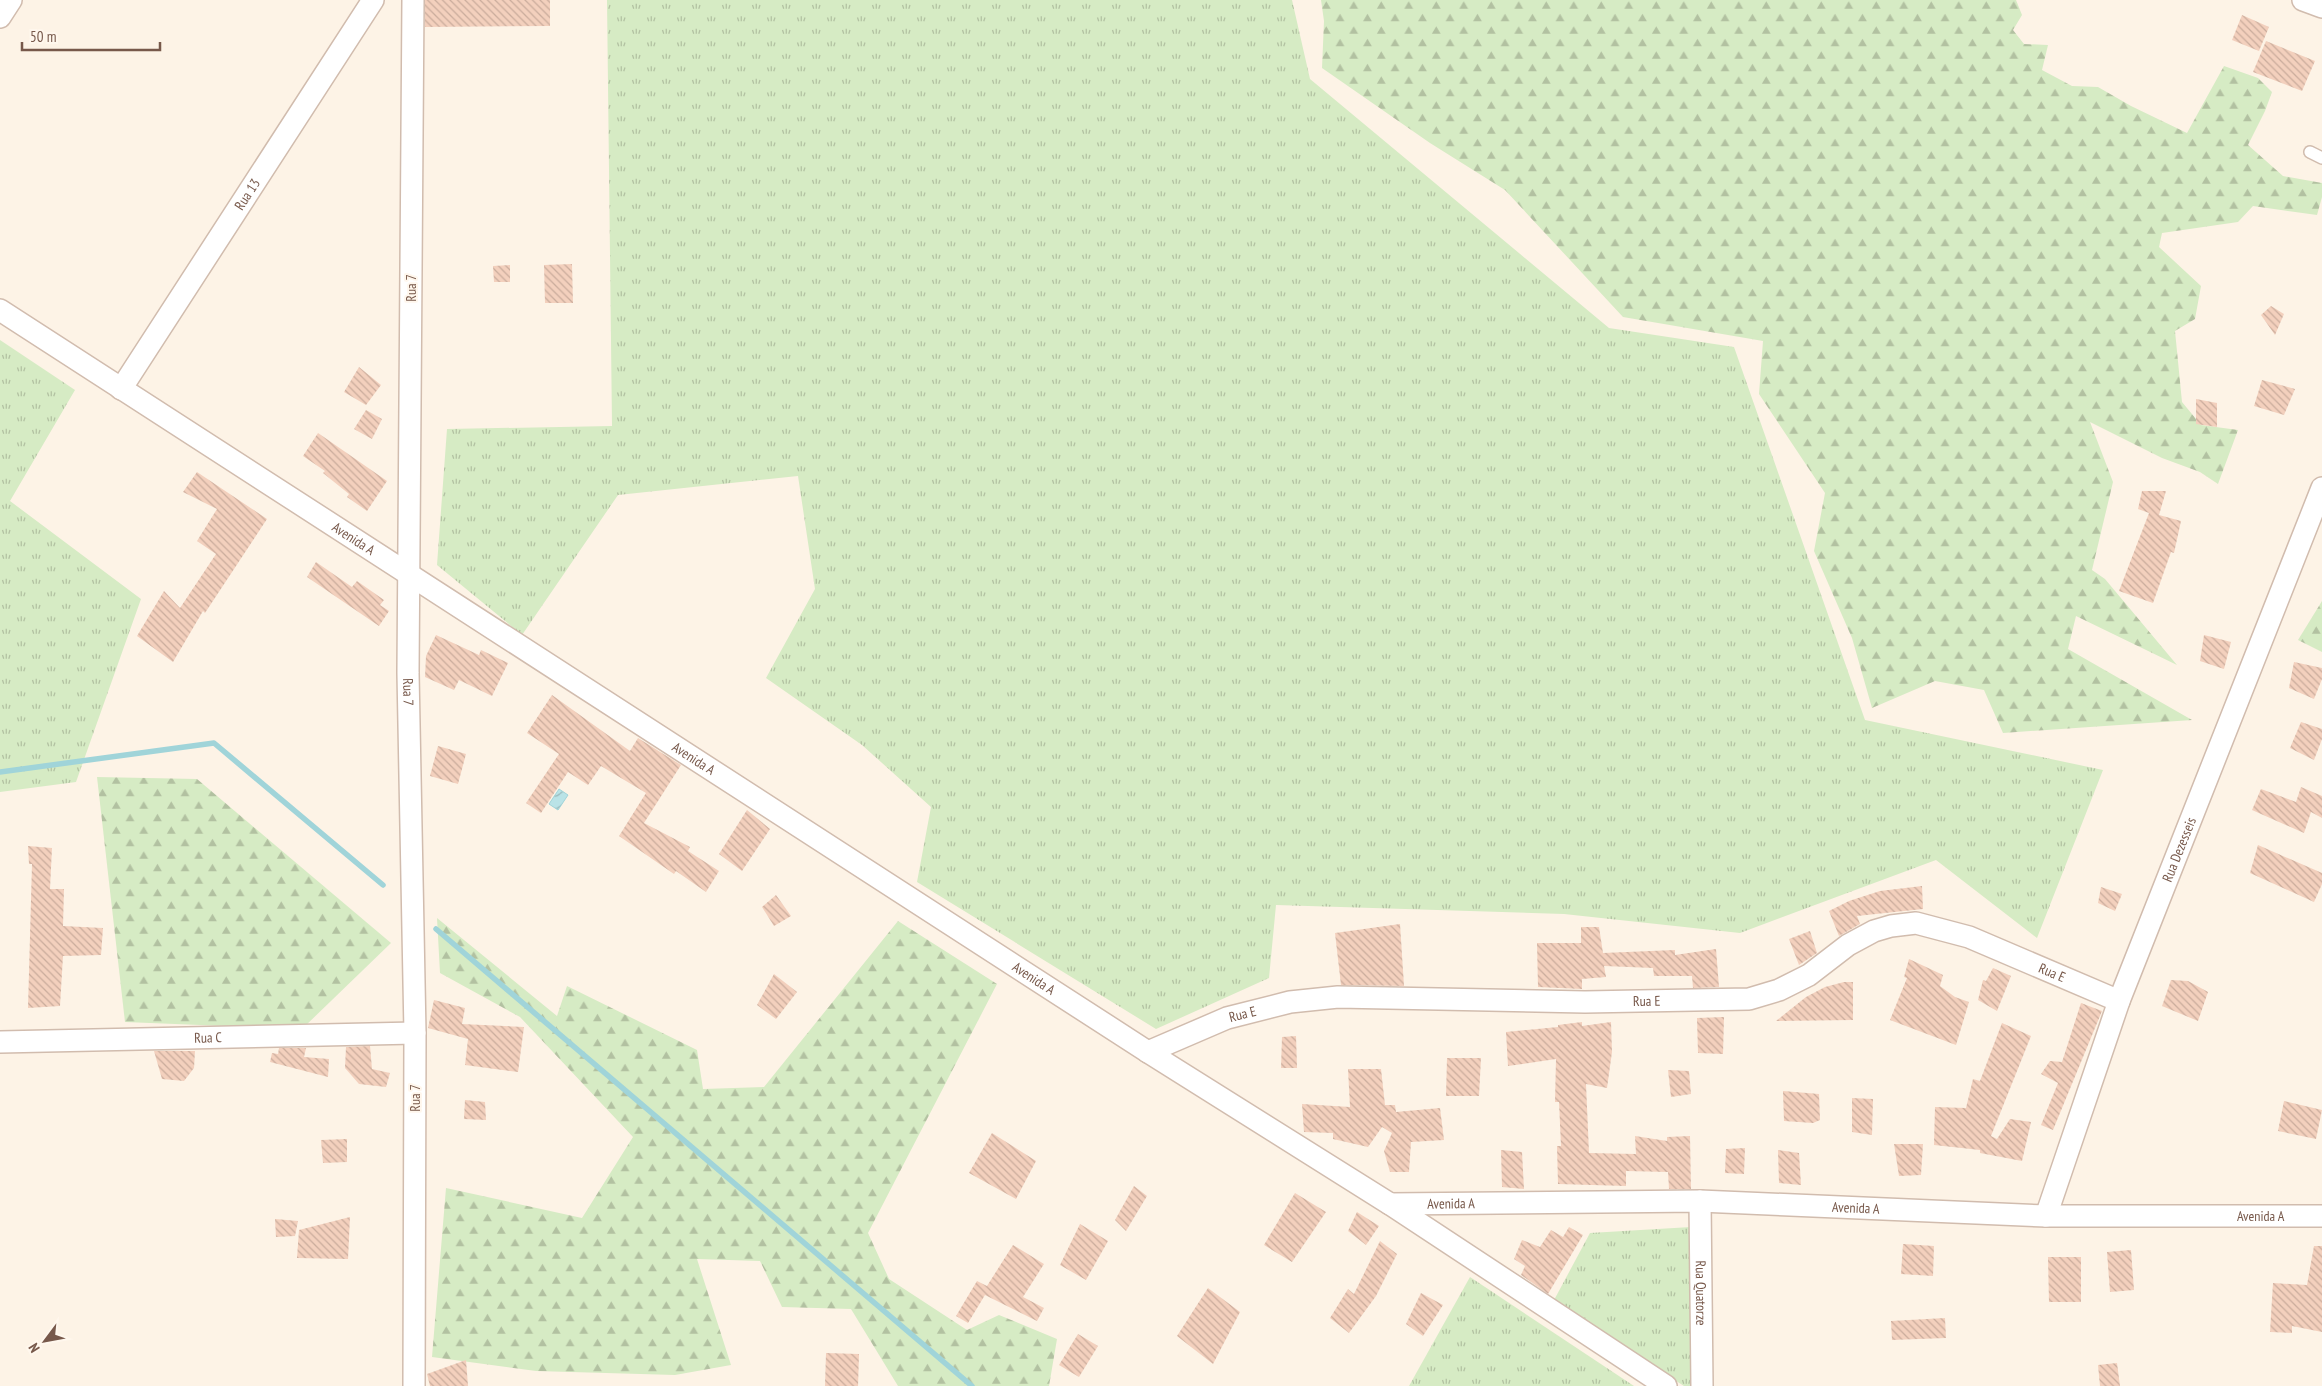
<svg xmlns="http://www.w3.org/2000/svg" width="2322" height="1386" font-family="'PT Sans Narrow',sans-serif">
	<style>
		.grass { fill: url(#grass-tufts) }
		.forest { fill: url(#forest-firs) }
		.water { fill: url(#water-waves); stroke: #a0d4d9 }
		.lines { fill: none; stroke-linecap: round; stroke-linejoin: round }
		.stream { stroke: #a0d4d9; stroke-width: 5.5 }
		.building { fill: url(#building-back-hatch) }
		.lane-casing { stroke: #d1bcae; stroke-width: 14 }
		.street-casing { stroke: #d1bcae; stroke-width: 24 }
		.lane { stroke: #fff; stroke-width: 11 }
		.street { stroke: #fff; stroke-width: 21 }
		.labels { text-anchor: middle; stroke-width: 4; stroke-linejoin: round; paint-order: stroke }
		.street-label { font-size: 14px; fill: #77584a; stroke: #fff7ed }
	</style>
	<defs>
		<pattern id="grass-tufts" width="24" height="20" patternUnits="userSpaceOnUse" patternTransform="scale(1.25)"><rect width="24" height="20" fill="#d6ebc4"/><path d="M3 7l-1-3M5 7V3M7 7l1-3M15 17l-1-3M17 17v-4M19 17l1-3" fill="none" stroke="#b2c1a1"/></pattern>
		<pattern id="forest-firs" width="22" height="20" patternUnits="userSpaceOnUse" patternTransform="scale(1.25)"><rect width="22" height="20" fill="#d6ebc4"/><path d="M5 1l3.5 6h-7zM16 11l3.5 6h-7z" fill="#b2c1a1"/></pattern>
		<pattern id="water-waves" width="16" height="10" patternUnits="userSpaceOnUse" patternTransform="scale(1.25)"><rect width="16" height="10" fill="#bae3e7"/><path d="M0 5q4-4 8 0t8 0" fill="none" stroke="#9cbbbd"/></pattern>
		<pattern id="building-back-hatch" width="6" height="6" patternUnits="userSpaceOnUse" patternTransform="scale(1.25)"><rect width="6" height="6" fill="#f3d0bd"/><path d="M-1 5l2 2M0 0l6 6M5-1l2 2" fill="none" stroke="#caac9c"/></pattern>
	</defs>
	<rect width="100%" height="100%" fill="#fdf3e6"/>
	<g class="grass">
		<polygon points="607,0 1292,0 1310,79 1609,328 1734,347 1865,720 2103,770 2037,938 1936,860 1740,933 1564,914 1276,905 1269,978 1156,1029 917,882 931,807 862,745 766,678 815,589 798,476 618,495 522,635 437,565 447,429 612,426"/>
		<polygon points="0,340 75,390 10,501 141,599 76,782 0,792"/>
		<polygon points="1691,1227 1694,1386 1684,1386 1553,1302 1590,1233"/>
		<polygon points="1470,1277 1634,1386 1409,1386"/>
	</g>
	<g class="forest">
		<polygon points="1321,0 2016,0 2022,15 2013,30 2024,44 2048,45 2042,70 2072,86 2098,87 2131,106 2187,133 2224,66 2258,78 2272,92 2265,111 2248,145 2283,176 2322,183 2322,197 2317,215 2253,206 2238,222 2162,233 2159,247 2201,286 2195,319 2175,331 2182,402 2201,425 2238,430 2218,484 2200,472 2162,458 2090,422 2113,482 2092,570 2105,579 2177,665 2076,616 2068,649 2192,720 2003,733 1984,690 1935,681 1872,708 1852,638 1814,551 1825,493 1759,394 1763,341 1623,317 1505,190 1430,143 1322,68 1324,21"/>
		<polygon points="2322,601 2322,652 2298,640"/>
		<polygon points="97,777 197,779 391,943 302,1029 125,1022"/>
		<polygon points="437,918 557,1016 567,986 697,1050 703,1089 764,1087 898,921 997,984 868,1233 889,1279 967,1330 999,1315 1057,1339 1049,1386 898,1386 851,1309 782,1307 760,1261 697,1259 731,1365 675,1375 536,1371 432,1357 446,1188 582,1218 633,1137 520,1017 440,973"/>
	</g>
	<polygon class="water" points="559,789 568,795 558,810 549,804"/>
	<g class="lines">
		<g class="stream">
			<polyline points="0,772 214,743 383,885"/>
			<polyline points="436,929 972,1386"/>
		</g>
	</g>
	<g class="building">
		<polygon points="425,0 550,0 550,26 425,27"/>
		<polygon points="2242,15 2269,27 2259,51 2232,40"/>
		<polygon points="2266,41 2315,61 2302,91 2253,72"/>
		<polygon points="572,264 573,303 545,303 544,265"/>
		<polygon points="510,265 510,282 494,282 493,266"/>
		<polygon points="2271,306 2284,314 2275,335 2261,315"/>
		<polygon points="359,367 381,385 366,405 344,392"/>
		<polygon points="2262,380 2295,389 2284,415 2254,406"/>
		<polygon points="2196,399 2217,403 2217,427 2196,424"/>
		<polygon points="366,410 382,419 372,439 354,429"/>
		<polygon points="318,433 387,481 367,511 347,497 349,494 323,473 325,471 303,456"/>
		<polygon points="197,472 267,519 205,613 203,611 173,662 137,636 164,591 180,608 216,554 197,541 217,509 183,492"/>
		<polygon points="2142,491 2166,491 2159,515 2181,521 2174,553 2171,552 2153,603 2119,591 2149,513 2138,509"/>
		<polygon points="316,562 352,587 357,581 384,600 380,605 389,611 379,626 307,577"/>
		<polygon points="436,635 479,655 481,650 508,663 492,696 459,680 454,690 425,677 426,656"/>
		<polygon points="2204,635 2231,642 2224,669 2200,661"/>
		<polygon points="2294,662 2322,668 2322,679 2314,699 2289,688"/>
		<polygon points="552,695 630,751 638,738 681,765 644,823 690,847 688,851 719,871 706,892 676,871 674,874 619,836 646,793 601,766 588,785 568,772 541,813 526,803 559,754 527,733"/>
		<polygon points="2301,722 2322,729 2322,739 2314,760 2290,748"/>
		<polygon points="438,746 466,754 458,784 430,776"/>
		<polygon points="2301,787 2322,796 2322,818 2311,812 2304,833 2252,810 2261,789 2296,802"/>
		<polygon points="747,810 770,829 742,871 719,854"/>
		<polygon points="2258,845 2322,873 2322,884 2314,902 2250,873"/>
		<polygon points="28,846 52,848 50,889 64,889 63,926 103,928 101,955 63,956 60,1006 28,1008 32,864 29,864"/>
		<polygon points="1922,886 1923,909 1857,916 1860,924 1839,936 1829,911 1849,901 1880,891"/>
		<polygon points="2101,887 2122,894 2115,911 2098,903"/>
		<polygon points="776,895 791,916 774,926 762,907"/>
		<polygon points="1400,924 1404,986 1341,985 1335,933"/>
		<polygon points="1581,927 1599,927 1603,953 1675,950 1675,955 1716,949 1719,987 1693,988 1692,976 1654,976 1653,968 1604,966 1606,977 1582,979 1582,989 1538,987 1537,943 1581,943"/>
		<polygon points="1810,931 1817,953 1799,965 1789,939"/>
		<polygon points="1909,959 1943,975 1940,986 1955,997 1969,1002 1956,1045 1890,1020 1907,978 1904,977"/>
		<polygon points="1993,968 2011,976 1997,1011 1978,1000 1983,980 1986,981"/>
		<polygon points="774,974 797,992 776,1019 757,1005"/>
		<polygon points="2171,980 2188,981 2208,992 2198,1021 2162,1006"/>
		<polygon points="1844,982 1853,982 1853,1020 1776,1021 1806,997 1825,987"/>
		<polygon points="434,1000 465,1008 462,1024 524,1027 518,1072 465,1065 468,1039 428,1028"/>
		<polygon points="2081,1003 2102,1011 2053,1130 2041,1125 2058,1083 2041,1074 2050,1061 2062,1062"/>
		<polygon points="1724,1017 1723,1054 1698,1053 1697,1018"/>
		<polygon points="1582,1022 1582,1026 1611,1022 1612,1052 1607,1088 1586,1084 1589,1153 1636,1154 1635,1136 1667,1141 1667,1137 1690,1136 1691,1189 1669,1189 1668,1172 1626,1171 1626,1186 1558,1184 1557,1146 1561,1146 1559,1102 1555,1102 1556,1059 1508,1066 1506,1032 1558,1027 1558,1025"/>
		<polygon points="2002,1023 2031,1036 1991,1136 1997,1139 2010,1119 2031,1122 2022,1161 1980,1153 1980,1150 1934,1145 1935,1107 1966,1108 1973,1079 1980,1081"/>
		<polygon points="1296,1036 1297,1068 1281,1068 1282,1037"/>
		<polygon points="370,1046 372,1069 390,1073 386,1087 359,1084 345,1068 346,1047"/>
		<polygon points="279,1048 306,1048 304,1057 329,1059 328,1077 270,1062 272,1053 278,1054"/>
		<polygon points="154,1051 195,1051 194,1068 184,1081 162,1079"/>
		<polygon points="1447,1058 1481,1058 1479,1096 1446,1096"/>
		<polygon points="1348,1069 1381,1069 1385,1105 1395,1105 1396,1112 1440,1108 1444,1140 1411,1142 1409,1172 1390,1172 1384,1151 1392,1133 1382,1127 1368,1147 1333,1139 1333,1133 1304,1132 1302,1104 1350,1107"/>
		<polygon points="1668,1070 1689,1071 1691,1094 1671,1097"/>
		<polygon points="1783,1091 1819,1094 1820,1120 1813,1123 1784,1121"/>
		<polygon points="1852,1098 1873,1099 1872,1135 1852,1132"/>
		<polygon points="465,1100 485,1102 486,1120 464,1119"/>
		<polygon points="2284,1101 2322,1110 2316,1139 2278,1131"/>
		<polygon points="992,1133 1036,1161 1016,1199 969,1173"/>
		<polygon points="347,1139 347,1162 323,1163 321,1140"/>
		<polygon points="1894,1144 1923,1144 1921,1175 1899,1176"/>
		<polygon points="1745,1148 1744,1174 1725,1173 1726,1149"/>
		<polygon points="1501,1150 1522,1152 1524,1189 1502,1187"/>
		<polygon points="1778,1150 1799,1153 1801,1185 1779,1183"/>
		<polygon points="1134,1186 1147,1196 1126,1231 1115,1220"/>
		<polygon points="1295,1193 1326,1212 1292,1262 1264,1245"/>
		<polygon points="1357,1212 1379,1226 1366,1245 1348,1231"/>
		<polygon points="350,1217 348,1259 297,1258 299,1230"/>
		<polygon points="275,1219 298,1221 295,1236 276,1237"/>
		<polygon points="1080,1224 1108,1241 1086,1280 1060,1265"/>
		<polygon points="1569,1227 1583,1235 1548,1294 1521,1275 1525,1266 1514,1259 1522,1240 1540,1247 1551,1230 1563,1237"/>
		<polygon points="1380,1241 1397,1254 1376,1296 1349,1333 1330,1318 1348,1289 1354,1294"/>
		<polygon points="1903,1244 1934,1246 1933,1276 1901,1274"/>
		<polygon points="1013,1245 1044,1264 1023,1297 1044,1308 1037,1321 985,1295 968,1323 956,1316 977,1281 987,1286"/>
		<polygon points="2314,1246 2322,1246 2322,1332 2292,1326 2292,1333 2270,1332 2273,1283 2307,1285"/>
		<polygon points="2131,1250 2134,1290 2110,1292 2107,1252"/>
		<polygon points="2048,1257 2081,1257 2081,1302 2049,1302"/>
		<polygon points="1208,1288 1240,1312 1213,1364 1177,1336"/>
		<polygon points="1421,1293 1443,1305 1423,1336 1406,1324"/>
		<polygon points="1945,1318 1946,1338 1892,1340 1891,1321"/>
		<polygon points="1078,1334 1098,1346 1079,1377 1059,1365"/>
		<polygon points="826,1353 859,1354 858,1386 825,1386"/>
		<polygon points="466,1360 468,1386 430,1386 427,1374"/>
		<polygon points="2117,1363 2120,1386 2100,1386 2098,1365"/>
	</g>
	<g class="lines">
		<g class="lane-casing">
			<polyline id="lane" points="2310,152 2322,158"/>
		</g>
		<g class="street-casing">
			<g id="street">
				<path id="s1" d="M413,0L408,673L415,1033L414,1386"/>
				<polyline points="2303,0 2322,7"/>
				<polyline points="0,17 11,0"/>
				<path id="s2" d="M0,310L1148,1052L1390,1204L1666,1386"/>
				<path id="s3" d="M121,389L373,0"/>
				<path id="s4" d="M0,1042L415,1033"/>
				<path id="s5" d="M1148,1052L1227,1018L1290,1002L1338,997L1585,1002L1749,999L1779,990L1809,975L1848,945L1874,931L1891,926L1916,923L1969,937L2119,1001"/>
				<path id="s6" d="M1700,1201L1702,1386"/>
				<path id="s7" d="M1390,1204L1700,1201L2046,1216H2322"/>
				<path id="s8" d="M2046,1216L2119,1001L2322,488"/>
			</g>
		</g>
		<use href="#lane" class="lane"/>
		<use href="#street" class="street"/>
	</g>
	<g class="labels">
		<g class="street-label">
			<text dy="5" stroke="none"><textPath href="#s3" startOffset="232">Rua 13</textPath></text>
			<text transform="translate(411 288) rotate(-90)" y="5">Rua 7</text>
			<text dy="5" stroke="none"><textPath href="#s2" startOffset="421">Avenida A</textPath></text>
			<text dy="5" stroke="none"><textPath href="#s1" startOffset="692">Rua 7</textPath></text>
			<text dy="5" stroke="none"><textPath href="#s2" startOffset="826">Avenida A</textPath></text>
			<text dy="5" stroke="none"><textPath href="#s8" startOffset="390">Rua Dezesseis</textPath></text>
			<text dy="5" stroke="none"><textPath href="#s5" startOffset="942">Rua E</textPath></text>
			<text dy="5" stroke="none"><textPath href="#s2" startOffset="1231">Avenida A</textPath></text>
			<text dy="5" stroke="none"><textPath href="#s5" startOffset="508">Rua E</textPath></text>
			<text dy="5" stroke="none"><textPath href="#s5" startOffset="102">Rua E</textPath></text>
			<text dy="5" stroke="none"><textPath href="#s4" startOffset="208">Rua C</textPath></text>
			<text transform="translate(415 1098) rotate(-90)" y="5">Rua 7</text>
			<text dy="5" stroke="none"><textPath href="#s7" startOffset="61">Avenida A</textPath></text>
			<text dy="5" stroke="none"><textPath href="#s7" startOffset="466">Avenida A</textPath></text>
			<text dy="5" stroke="none"><textPath href="#s7" startOffset="871">Avenida A</textPath></text>
			<text dy="5" stroke="none"><textPath href="#s6" startOffset="92">Rua Quatorze</textPath></text>
		</g>
	</g>
	<g transform="translate(45 1341) rotate(238)" stroke="#fff7ed" stroke-width="4" paint-order="stroke">
	<path d="M0-4L9 19L0 12L-9 19Z" fill="#77584a"/>
	<text y="-8" font-size="14" font-weight="bold" text-anchor="middle" fill="#77584a">N</text>
	</g>
	<path d="M22 42v8h138v-8" fill="none" stroke="#77584a" stroke-width="2.5"/>
	<text x="30" y="42" font-size="15" fill="#77584a" stroke="#fff7ed" stroke-width="4" paint-order="stroke">50 m</text>
</svg>
